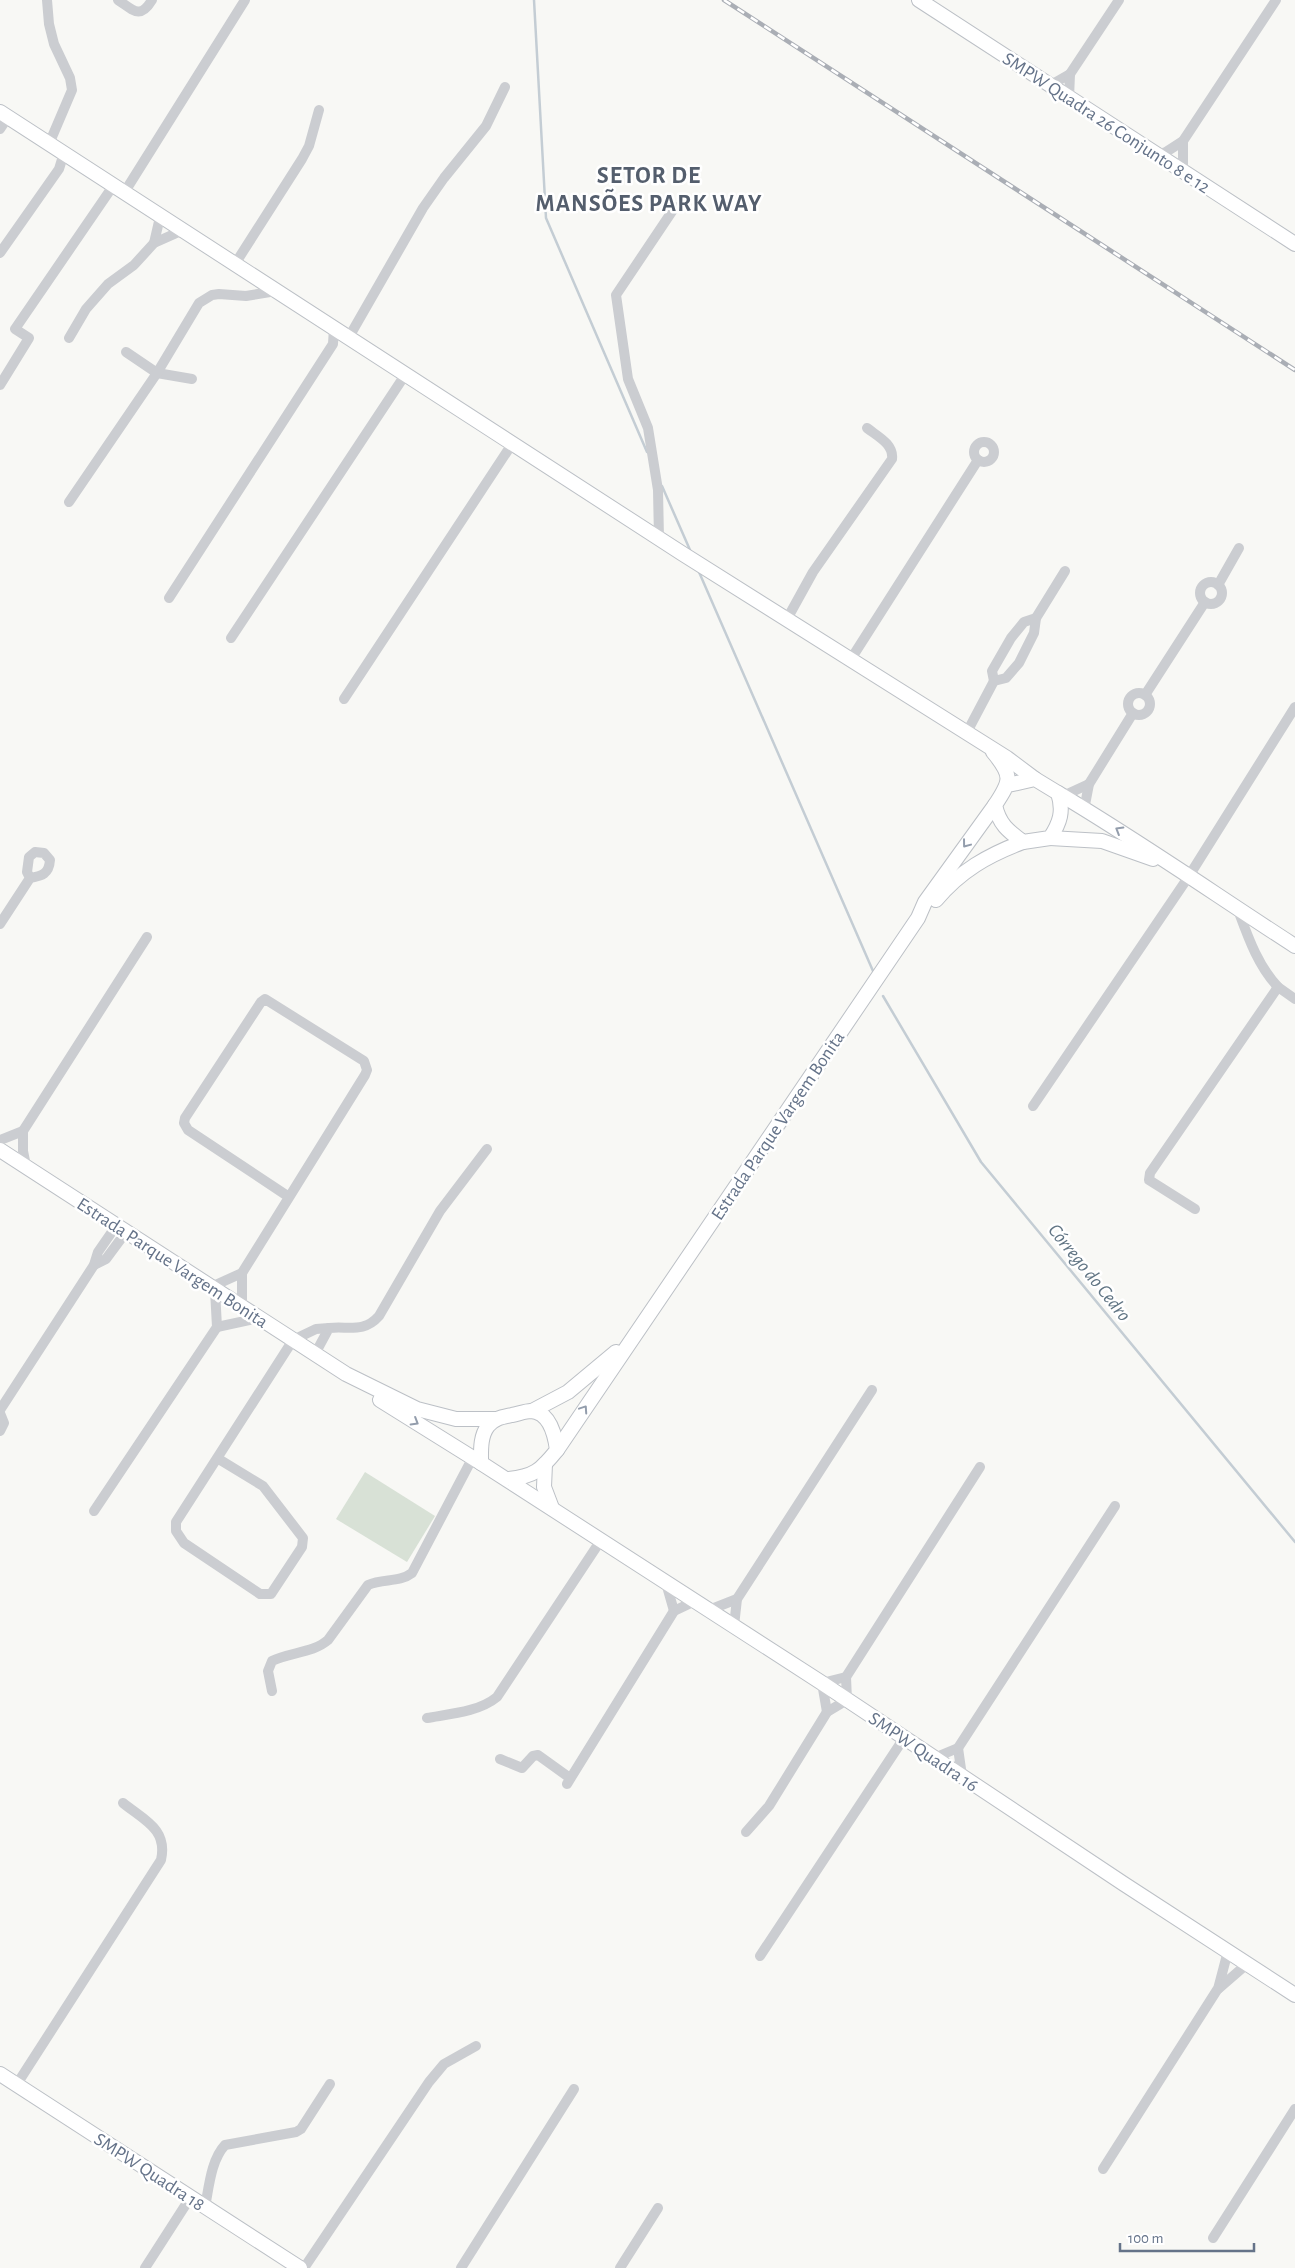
<svg xmlns="http://www.w3.org/2000/svg" width="1295" height="2268" font-family="'Alegreya Sans',sans-serif">
	<style>
		.green { fill: #d8e1d6 }
		.lines { fill: none; stroke-linecap: round; stroke-linejoin: round }
		.stream { stroke: #c4cdd4; stroke-width: 2.5 }
		.secondary-casing { stroke: #bcc0c6; stroke-width: 16 }
		.street { stroke: #cbcdd1; stroke-width: 10 }
		.secondary { stroke: #fff; stroke-width: 14 }
		.rail-casing { stroke: #aaaeb5; stroke-width: 4.5 }
		.rail { stroke: #fff; stroke-width: 2.5; stroke-dasharray: 8; stroke-linecap: butt }
		.oneway { stroke: #939dac }
		.labels { text-anchor: middle; stroke-width: 5; stroke-linejoin: round; paint-order: stroke }
		.street-label { font-size: 19px; fill: #657389; stroke: #fff }
		.water-label { font-size: 20px; font-style: italic; fill: #617584; stroke: #fff }
		.district-label { font-size: 24px; font-weight: bold; letter-spacing: 1px; fill: #545e6d; stroke: #fff }
	</style>
	<rect width="100%" height="100%" fill="#f8f8f5"/>
	<polygon class="green" points="365,1472 435,1516 407,1562 336,1519"/>
	<g class="lines">
		<g class="stream">
			<polyline points="534,0 546,218 647,452"/>
			<polyline points="662,486 690,550"/>
			<polyline points="699,572 873,971"/>
			<polyline points="883,996 981,1162 1295,1542"/>
		</g>
		<g class="secondary-casing">
			<g id="secondary">
				<polyline points="919,0 1295,244"/>
				<polyline points="0,112 683,554 1007,758 1035,779"/>
				<path d="M993,752C1013,776 1011,781 995,805C999,824 1008,831 1023,842L1050,838C1060,823 1064,811 1058,793L1035,779L1008,785"/>
				<path d="M1058,793C1139,841 1216,895 1295,946"/>
				<polyline points="1050,838 1102,841 1153,859"/>
				<path d="M936,900C960,871 988,855 1023,842"/>
				<polyline points="0,1150 346,1374 417,1409 456,1419 496,1419"/>
				<polyline points="380,1400 481,1463"/>
				<polyline points="532,1411 568,1392 616,1352"/>
				<polyline points="557,1450 918,918 925,902 995,805"/>
				<polyline points="545,1464 544,1487 552,1508"/>
				<path d="M507,1479C534,1477 541,1470 557,1450C555,1435 550,1412 531,1411C525,1411 518,1414 512,1415C503,1417 494,1418 488,1426C480,1436 481,1451 481,1463L822,1683L1124,1884L1295,1995"/>
				<polyline points="0,2074 300,2268"/>
			</g>
		</g>
		<g class="street">
			<polyline points="47,0 49,24 54,44 70,78 72,90 49,144"/>
			<path d="M118,0C133,10 140,20 152,0"/>
			<polyline points="1049,86 1070,74 1119,0"/>
			<polyline points="1069,98 1070,74"/>
			<polyline points="0,129 8,117"/>
			<polyline points="1157,155 1166,152 1183,141 1276,0"/>
			<polyline points="1183,172 1183,141"/>
			<polyline points="124,193 245,0"/>
			<polyline points="154,243 160,217"/>
			<polyline points="0,253 59,169 64,153"/>
			<polyline points="235,264 302,159 309,146 319,110"/>
			<polyline points="349,337 423,208 444,178 486,126 505,87"/>
			<polyline points="69,338 86,309 108,284 134,265 154,243 181,231"/>
			<polyline points="126,352 157,373 192,379"/>
			<polyline points="0,385 29,338 15,329 113,186"/>
			<circle cx="984" cy="452" r="10"/>
			<polyline points="69,502 157,373 199,303 212,295 219,294 246,296 276,291"/>
			<polyline points="659,538 658,490 648,428 628,379 616,295 675,207"/>
			<circle cx="1211" cy="593" r="11"/>
			<polyline points="1218,585 1239,548"/>
			<polyline points="169,598 333,344 334,328"/>
			<path d="M787,619L813,572L892,459C894,444 877,436 867,428"/>
			<polyline points="231,638 405,375"/>
			<polyline points="851,659 978,460"/>
			<polyline points="994,681 992,671 1011,638 1024,622 1036,618"/>
			<circle cx="1139" cy="704" r="11"/>
			<polyline points="1145,695 1205,602"/>
			<polyline points="344,699 512,444"/>
			<polyline points="966,734 994,681 1006,678 1019,663 1034,633 1036,618 1065,571"/>
			<polyline points="1063,796 1089,784"/>
			<polyline points="1084,810 1089,784 1133,713"/>
			<path d="M1238,910C1248,937 1258,966 1278,987"/>
			<path d="M0,924L30,878C42,876 49,874 50,860L44,853L35,852L29,857L27,872L30,878"/>
			<polyline points="1033,1106 1189,876 1295,707"/>
			<polyline points="0,1140 23,1131"/>
			<polyline points="26,1166 23,1151 23,1131 147,937"/>
			<polyline points="1195,1209 1149,1180 1150,1173 1278,987 1295,999"/>
			<polyline points="94,1265 106,1259 126,1232"/>
			<polyline points="242,1273 242,1308"/>
			<polyline points="211,1287 242,1273 365,1075 367,1070 364,1061 265,999 261,1002 185,1118 184,1123 188,1130 289,1197"/>
			<polyline points="217,1327 259,1318"/>
			<path d="M315,1354L329,1328C349,1326 364,1333 379,1316L440,1211L487,1149"/>
			<polyline points="0,1410 94,1265 98,1252 116,1226"/>
			<polyline points="0,1413 4,1423 0,1431"/>
			<polyline points="217,1458 263,1486 303,1538 302,1547 271,1594 260,1594 184,1543 176,1531 176,1522 293,1340 316,1329 329,1328"/>
			<polyline points="94,1511 217,1327 215,1290"/>
			<polyline points="666,1583 674,1611"/>
			<polyline points="709,1610 737,1599"/>
			<polyline points="734,1626 737,1599 872,1390"/>
			<path d="M272,1691L268,1671L272,1661C290,1652 313,1653 328,1640L368,1585C383,1578 399,1583 412,1573L473,1457"/>
			<polyline points="827,1712 822,1683 846,1677"/>
			<path d="M427,1718C449,1714 479,1712 497,1697L601,1540"/>
			<polyline points="958,1748 962,1776"/>
			<polyline points="934,1758 958,1748 1115,1506"/>
			<polyline points="500,1759 522,1768 533,1756 538,1755 570,1778"/>
			<polyline points="567,1784 674,1611 695,1601"/>
			<polyline points="746,1832 769,1806 827,1712 847,1700 846,1677 980,1467"/>
			<polyline points="760,1956 904,1738"/>
			<polyline points="1218,1989 1228,1951"/>
			<path d="M17,2084L161,1860C168,1829 144,1820 123,1803"/>
			<polyline points="1103,2169 1217,1990 1247,1964"/>
			<path d="M205,2207C209,2187 211,2160 225,2145L296,2132L301,2129L330,2084"/>
			<polyline points="1213,2238 1295,2109"/>
			<polyline points="145,2268 190,2198"/>
			<polyline points="304,2268 429,2082 444,2064 476,2046"/>
			<polyline points="461,2268 574,2089"/>
			<polyline points="620,2268 658,2208"/>
		</g>
		<use href="#secondary" class="secondary"/>
		<g class="rail-casing">
			<polyline id="rail" points="724,0 1295,370"/>
		</g>
		<use href="#rail" class="rail"/>
	</g>
	<defs><path id="oneway-chevron" d="M-2-3.5L2.5 0L-2 3.5" fill="none" stroke-width="1.6" stroke-linecap="round" stroke-linejoin="round" transform="scale(1.25)"/></defs>
	<g class="oneway">
		<use href="#oneway-chevron" transform="translate(1119 830) rotate(-149)"/>
		<use href="#oneway-chevron" transform="translate(966 844) rotate(127)"/>
		<use href="#oneway-chevron" transform="translate(584 1409) rotate(-56)"/>
		<use href="#oneway-chevron" transform="translate(415 1422) rotate(31)"/>
	</g>
	<g class="labels">
		<g class="street-label">
			<text transform="translate(1107 122) rotate(33)" y="7">SMPW Quadra 26 Conjunto 8 e 12</text>
			<text transform="translate(777 1125) rotate(-56)" y="7">Estrada Parque Vargem Bonita</text>
			<text transform="translate(173 1262) rotate(33)" y="7">Estrada Parque Vargem Bonita</text>
			<text transform="translate(924 1751) rotate(34)" y="7">SMPW Quadra 16</text>
			<text transform="translate(150 2171) rotate(33)" y="7">SMPW Quadra 18</text>
		</g>
		<g class="water-label">
			<text transform="translate(1090 1272) rotate(51)" y="7">Córrego do Cedro</text>
		</g>
		<g class="district-label">
			<text x="649" y="183">SETOR DE<tspan x="649" dy="28">MANSÕES PARK WAY</tspan></text>
		</g>
	</g>
	<path d="M1120 2243v8h134v-8" fill="none" stroke="#657389" stroke-width="2.5"/>
	<text x="1128" y="2243" font-size="15" fill="#657389" stroke="#ffffff" stroke-width="4" paint-order="stroke">100 m</text>
</svg>
